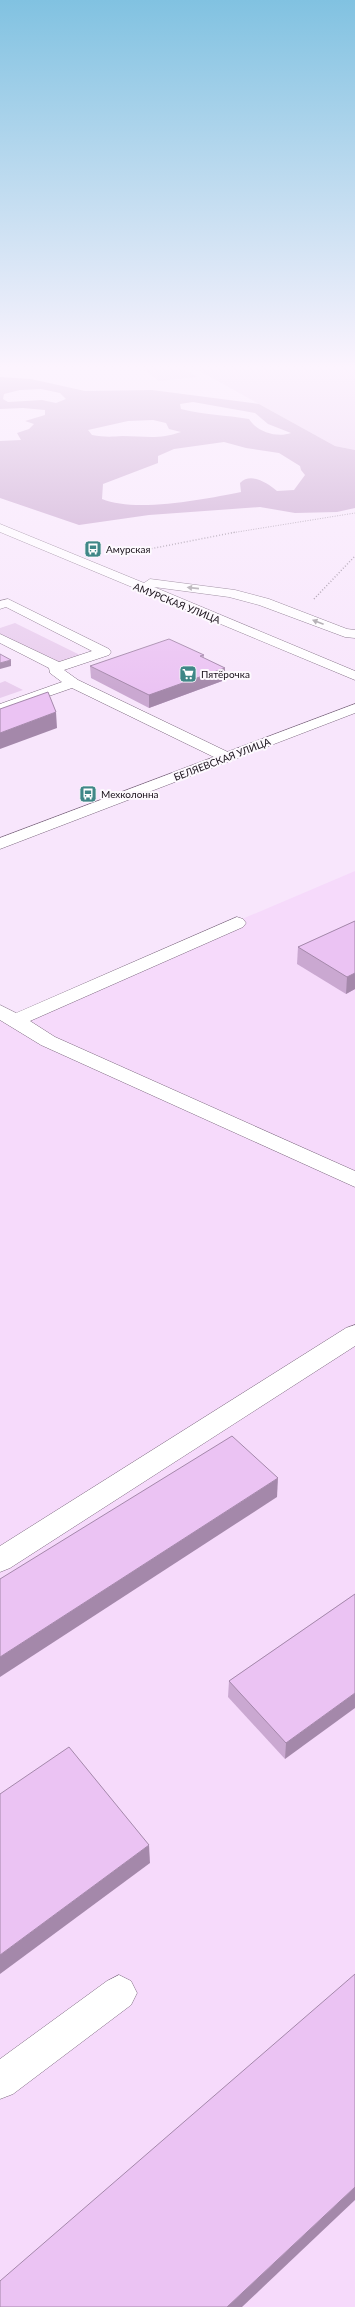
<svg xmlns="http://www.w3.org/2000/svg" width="355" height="2307" font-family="Lato,sans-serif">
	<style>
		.built { fill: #f6dafb }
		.green { fill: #e9cdee }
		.forest { fill: #c099c7; fill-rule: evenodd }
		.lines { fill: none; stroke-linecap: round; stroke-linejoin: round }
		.minor-casing { stroke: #7c687f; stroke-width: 1 }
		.major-casing { stroke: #7c687f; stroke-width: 1 }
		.path-far1 { stroke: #958898; stroke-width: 1; stroke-dasharray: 1 1.5; stroke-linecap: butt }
		.path { stroke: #958898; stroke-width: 1.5; stroke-dasharray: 1 2; stroke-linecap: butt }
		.minor { fill: #fff; fill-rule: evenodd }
		.major { fill: #fff; fill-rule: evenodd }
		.wall { fill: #caa8d1 }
		.shaded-wall { fill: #a488aa }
		.building { fill: #ebc3f3; stroke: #a488aa }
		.oneway { fill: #a39fa3 }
		.labels { text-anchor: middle; stroke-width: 4; stroke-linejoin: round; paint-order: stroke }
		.far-poi-label { font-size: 10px; fill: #181019; stroke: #fdf9fe; text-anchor: start }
		.far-street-label { font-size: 10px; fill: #181019; stroke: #fdf9fe }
	</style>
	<rect width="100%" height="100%" fill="#f8e6fc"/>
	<polygon class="built" points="355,871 355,2307 0,2307 0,1022"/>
	<g class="green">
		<polygon points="143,369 184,369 198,377 159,381"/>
		<polygon points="196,369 355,369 355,450 335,446"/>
		<polygon points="15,623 82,656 59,663 0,634 0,628"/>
		<polygon points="5,681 23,690 0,698 0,683"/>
	</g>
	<path class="forest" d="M0,377L31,379L85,391L152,390L259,404L335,446L355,450V508L337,512L295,513L260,507L149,515L79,525L0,498V441L21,440L17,433L29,429L34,424L25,421L45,415V410L23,408L0,409ZM41,389L60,393L66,399L56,403L42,400L8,402L3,399L4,394L20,390ZM193,402L255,413L268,424L291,433C277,438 257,432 249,419C226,415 204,415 181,409L180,404ZM153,420L166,423L169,429L181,432C158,440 145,436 122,436C111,437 103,437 92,435L88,430L128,421ZM224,442L246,448L279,453L300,466L301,470L305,475L294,490L277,491C267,483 251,472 240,483L241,492C206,499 135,513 102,499L103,484L158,463V456L174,449Z"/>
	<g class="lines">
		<g class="minor-casing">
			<g id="minor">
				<polygon points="0,524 144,583 150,579 235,590 269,599 347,629 355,630 355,638 345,637 259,605 229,597 154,587 355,671 355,680 0,532"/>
				<polygon points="8,599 109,649 111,652 109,655 64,670 78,680 232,754 234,757 232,760 220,760 72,688 0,713 0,704 62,682 50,673 49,668 0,643 0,634 59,662 92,651 6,607 0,609 0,601"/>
				<polygon points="237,917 243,919 246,923 243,927 30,1021 55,1037 355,1171 355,1187 41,1045 0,1020 0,1005 16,1013"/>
				<polygon points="355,1325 355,1346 10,1568 0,1572 0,1546 346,1328"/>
				<polygon points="119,1975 131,1981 137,1993 131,2005 13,2094 0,2099 0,2059 107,1981"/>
			</g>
		</g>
		<g class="major-casing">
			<polygon id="major" points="355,704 355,713 0,849 0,838"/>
		</g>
		<polyline class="path-far1" points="231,533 355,513"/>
		<g class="path">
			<polyline points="119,555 236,532"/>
			<polyline points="314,599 355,556"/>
		</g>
		<use href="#minor" class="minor"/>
		<use href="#major" class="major"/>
	</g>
	<g class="wall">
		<polygon points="204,655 204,658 225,668 225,680 149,708 91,678 90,666"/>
		<polygon points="355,921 355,989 346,994 297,964 298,947"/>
		<polygon points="355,1594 285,1759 228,1697 229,1681"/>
	</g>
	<g class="shaded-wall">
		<polygon points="11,660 11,666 0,669 0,663"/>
		<polygon points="225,668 225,680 149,708 149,695"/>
		<polygon points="56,712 57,728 0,749 0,733"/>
		<polygon points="355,973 355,989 346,994 347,977"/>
		<polygon points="278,1478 277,1497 0,1677 0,1657"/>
		<polygon points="355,1693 355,1708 285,1759 286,1743"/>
		<polygon points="149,1845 150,1863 0,1974 0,1955"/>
		<polygon points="355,2187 355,2200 242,2307 227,2307"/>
	</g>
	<g class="building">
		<polygon points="169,639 204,655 200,656 225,668 149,695 90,666"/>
		<polygon points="0,654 11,660 0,663"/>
		<polygon points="48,692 56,712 0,733 0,709"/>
		<polygon points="355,921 355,973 347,977 298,947"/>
		<polygon points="232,1436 278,1478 0,1657 0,1579"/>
		<polygon points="355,1594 355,1693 286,1743 229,1681"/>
		<polygon points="69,1747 149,1845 0,1955 0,1794"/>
		<polygon points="355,1974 355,2187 227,2307 0,2307 0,2281"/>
	</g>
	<defs><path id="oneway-solid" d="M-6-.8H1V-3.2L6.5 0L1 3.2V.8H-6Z"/></defs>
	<g class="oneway">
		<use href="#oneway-solid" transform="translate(193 588) rotate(-174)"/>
		<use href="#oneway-solid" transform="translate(318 622) rotate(-159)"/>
	</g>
	<linearGradient id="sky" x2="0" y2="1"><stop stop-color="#81c2e1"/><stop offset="0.53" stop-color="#fcf4fe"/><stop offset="1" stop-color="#fcf4fe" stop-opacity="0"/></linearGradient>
	<rect width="355" height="692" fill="url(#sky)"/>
	<defs>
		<g id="bus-square" transform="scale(0.9)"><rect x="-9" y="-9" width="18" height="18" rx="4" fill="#3f8787" stroke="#fdf9fe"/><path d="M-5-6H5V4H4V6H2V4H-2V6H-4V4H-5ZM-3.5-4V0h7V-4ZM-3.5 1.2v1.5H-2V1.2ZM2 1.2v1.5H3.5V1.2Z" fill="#fff"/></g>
		<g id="supermarket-square" transform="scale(0.9)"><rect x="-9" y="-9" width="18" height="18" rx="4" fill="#3f8787" stroke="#fdf9fe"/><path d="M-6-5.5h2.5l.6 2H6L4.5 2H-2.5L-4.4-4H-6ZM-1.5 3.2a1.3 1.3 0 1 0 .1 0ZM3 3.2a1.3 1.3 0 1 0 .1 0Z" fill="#fff"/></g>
	</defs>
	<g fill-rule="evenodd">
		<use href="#bus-square" x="93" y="549"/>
		<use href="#supermarket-square" x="188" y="674"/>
		<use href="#bus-square" x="88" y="794"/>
	</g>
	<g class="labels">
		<g class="far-poi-label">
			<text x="106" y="553">Амурская</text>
			<text x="201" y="678">Пятёрочка</text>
			<text x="101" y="798">Мехколонна</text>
		</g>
		<g class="far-street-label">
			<text transform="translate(177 603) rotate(22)" y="4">АМУРСКАЯ УЛИЦА</text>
			<text transform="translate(222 759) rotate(-21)" y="4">БЕЛЯЕВСКАЯ УЛИЦА</text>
		</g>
	</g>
</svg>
